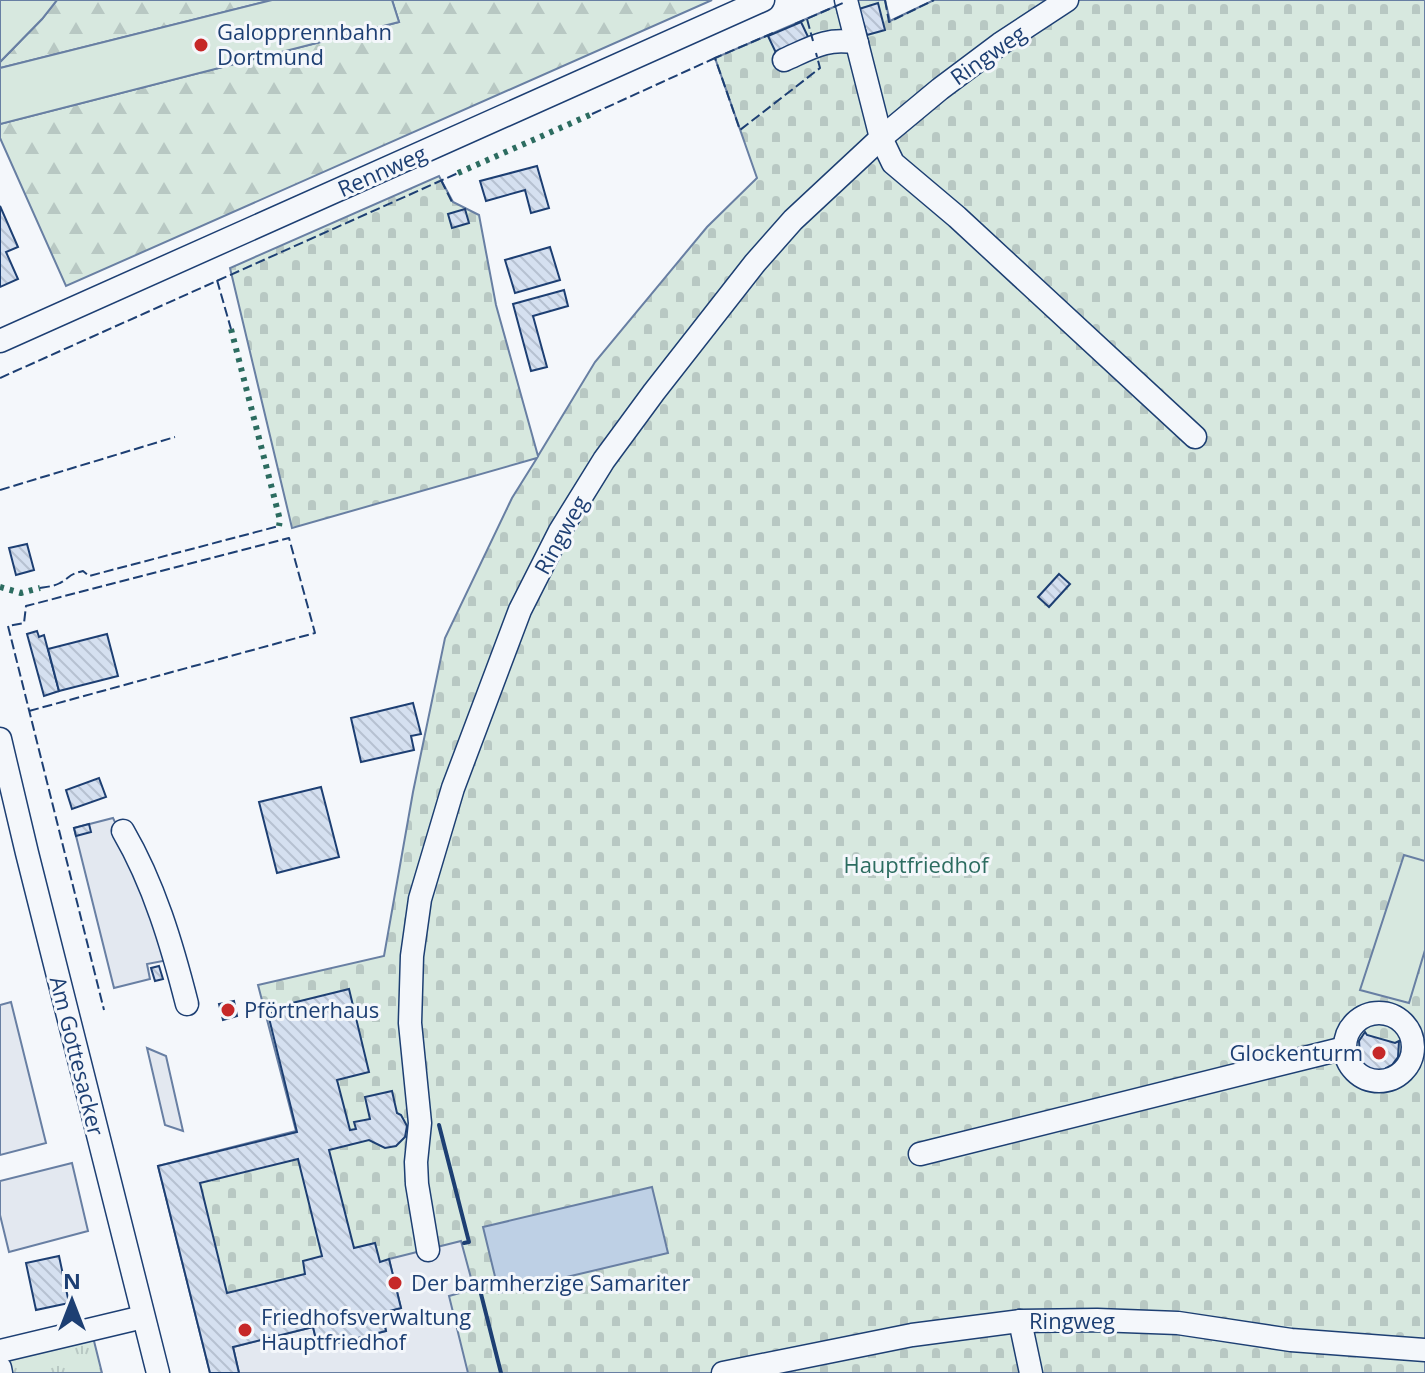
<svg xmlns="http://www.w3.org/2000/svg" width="1425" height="1373" font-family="'Open Sans',sans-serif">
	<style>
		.grass { fill: url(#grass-tufts); stroke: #687fa3; stroke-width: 2 }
		.forest { fill: url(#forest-firs); stroke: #687fa3; stroke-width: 2 }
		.cemetery { fill: url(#cemetery-stones); stroke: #687fa3; stroke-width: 2 }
		.park { fill: #d7e8df; stroke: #687fa3; stroke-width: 2 }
		.parking { fill: #e3e8f0; stroke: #687fa3; stroke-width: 2 }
		.water { fill: #bed0e5; stroke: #687fa3; stroke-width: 2 }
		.building { fill: url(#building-back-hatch); stroke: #1d3f73; stroke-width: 2; fill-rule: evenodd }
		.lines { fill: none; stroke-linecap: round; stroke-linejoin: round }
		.minor-casing { stroke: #1d3f73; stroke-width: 25 }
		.minor { stroke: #f4f7fb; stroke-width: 22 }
		.hedge { stroke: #2c6c60; stroke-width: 6; stroke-dasharray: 4 6; stroke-linecap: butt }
		.fence { stroke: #1d3f73; stroke-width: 2; stroke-dasharray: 10 4; stroke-linecap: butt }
		.wall { stroke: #1d3f73; stroke-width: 4 }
		.poi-dot { fill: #c62828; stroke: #f4f7fb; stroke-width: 3 }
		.labels { text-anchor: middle; stroke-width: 6; stroke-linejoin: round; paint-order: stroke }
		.poi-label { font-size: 22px; fill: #1d3f73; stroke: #f4f7fb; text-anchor: start }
		.street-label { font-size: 22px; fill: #1d3f73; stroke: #f4f7fb }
		.park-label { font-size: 22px; fill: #2c6c60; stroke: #f4f7fb }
	</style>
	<defs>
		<pattern id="grass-tufts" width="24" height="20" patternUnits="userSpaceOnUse" patternTransform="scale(2)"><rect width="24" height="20" fill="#d7e8df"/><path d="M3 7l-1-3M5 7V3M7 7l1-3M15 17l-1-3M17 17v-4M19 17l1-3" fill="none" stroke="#b8c8c3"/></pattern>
		<pattern id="forest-firs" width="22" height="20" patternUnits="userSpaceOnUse" patternTransform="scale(2)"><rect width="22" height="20" fill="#d7e8df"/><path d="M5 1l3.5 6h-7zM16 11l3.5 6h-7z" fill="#b8c8c3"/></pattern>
		<pattern id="cemetery-stones" width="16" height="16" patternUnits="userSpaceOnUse" patternTransform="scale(2)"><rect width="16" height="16" fill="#d7e8df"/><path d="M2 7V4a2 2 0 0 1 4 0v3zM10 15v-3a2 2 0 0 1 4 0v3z" fill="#b8c8c3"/></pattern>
		<pattern id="building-back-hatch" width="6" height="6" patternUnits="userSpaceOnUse" patternTransform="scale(2)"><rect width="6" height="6" fill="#d5e0f0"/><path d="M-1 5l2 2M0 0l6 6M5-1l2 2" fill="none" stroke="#b6c1d1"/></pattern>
	</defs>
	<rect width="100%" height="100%" fill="#f4f7fb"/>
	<polygon class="grass" points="93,1337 102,1373 9,1373 6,1358"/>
	<g class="forest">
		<polygon points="57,0 272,0 0,68 0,62 42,19"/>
		<polygon points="392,0 712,0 66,286 0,138 0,124 399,22"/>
	</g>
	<polygon class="cemetery" points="850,0 885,0 890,21 934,0 1425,0 1425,1373 210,1373 158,1166 296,1131 258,985 384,956 413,792 445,638 512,498 537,458 292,528 230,268 439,176 453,202 479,215 496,305 538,456 595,362 707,227 757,178 715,58"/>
	<g class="park">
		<polygon points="0,0 57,0 42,19 0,62"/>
		<polygon points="272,0 392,0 399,22 0,124 0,68"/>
		<polygon points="1404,855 1425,861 1425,950 1409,1003 1360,990"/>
	</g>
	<g class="parking">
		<polygon points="113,818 134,861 168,960 147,964 150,979 114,988 74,828"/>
		<polygon points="11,1002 46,1143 0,1155 0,1005"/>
		<polygon points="147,1048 166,1056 183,1131 165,1125"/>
		<polygon points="72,1163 88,1231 9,1252 0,1215 0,1181"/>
		<polygon points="461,1241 474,1289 449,1296 468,1373 239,1373 233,1347 313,1327 318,1348 386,1331 382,1313 401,1308 389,1259"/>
	</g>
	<polygon class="water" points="652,1187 668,1253 499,1293 483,1227"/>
	<g class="building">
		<polygon points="878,3 885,30 867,35 859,9"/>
		<polygon points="801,22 810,41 777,55 768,36"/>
		<polygon points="537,166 549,208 531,213 525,190 486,201 480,181"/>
		<polygon points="0,206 18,247 6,252 18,279 0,287"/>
		<polygon points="465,209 469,223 452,228 448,214"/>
		<polygon points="550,247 560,280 515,293 505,260"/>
		<polygon points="564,290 568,306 533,316 547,367 531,371 513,304"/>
		<polygon points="27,544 34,570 16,575 9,548"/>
		<polygon points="1059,574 1070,584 1049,607 1038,597"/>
		<polygon points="37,631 39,637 44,635 59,691 44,696 27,634"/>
		<polygon points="107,634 118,676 59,691 48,649"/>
		<polygon points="413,703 421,734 411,736 414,750 361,762 351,718"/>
		<polygon points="99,778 106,797 72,809 66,790"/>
		<polygon points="321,787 339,857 277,873 259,802"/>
		<polygon points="89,824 91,832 76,836 74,828"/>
		<polygon points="159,966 163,979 155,981 151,968"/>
		<path d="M349,989L369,1072L337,1080L350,1130L356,1129L354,1122L370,1119L365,1097L392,1091L397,1113L401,1115L407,1126L405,1137L396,1146L385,1148L369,1140L329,1150L354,1248L375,1243L380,1262L389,1259L401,1308L382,1313L386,1331L318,1348L313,1327L233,1347L239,1373H210L158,1166L297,1132L268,1014L293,1008L292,1003ZM298,1159L322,1256L303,1261L305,1274L227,1293L200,1183Z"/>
		<polygon points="234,1001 237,1016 223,1020 219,1004"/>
		<polygon points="1365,1032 1367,1035 1395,1043 1399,1041 1398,1057 1392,1065 1386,1068 1386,1074 1375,1074 1367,1072 1359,1065 1355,1057 1360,1055 1359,1041"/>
		<polygon points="59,1256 69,1303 36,1310 26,1263"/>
	</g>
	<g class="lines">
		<g class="minor-casing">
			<g id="minor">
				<polyline points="846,0 881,138 893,163 957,217 1195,437"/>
				<path d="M784,60C811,48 827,37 857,43"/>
				<polyline points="0,341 763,0"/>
				<polyline points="0,739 27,853 158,1373"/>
				<path d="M123,831C154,884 172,945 187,1004"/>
				<circle cx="1379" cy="1047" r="34"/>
				<polyline points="920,1154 1345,1048"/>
				<polyline points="428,1250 417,1184 416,1162 420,1123 410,1023 412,956 420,899 453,788 520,610 560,531 604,460 654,392 755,263 793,220 881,138 940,89 1000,44 1067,0"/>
				<polyline points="1020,1321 1031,1373"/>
				<polyline points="0,1351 143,1317"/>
				<polyline points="0,1368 1,1373"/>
				<polyline points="723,1373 912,1335 1020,1321 1097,1320 1178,1323 1291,1340 1425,1350"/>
			</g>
		</g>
		<use href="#minor" class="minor"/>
		<g class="hedge">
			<polyline points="458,173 592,114"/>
			<polyline points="231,329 280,520 279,526"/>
			<polyline points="0,587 21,593 40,588"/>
		</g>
		<g class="fence">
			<polyline points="885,0 889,22 934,0"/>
			<polyline points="807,19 813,41"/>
			<polyline points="795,24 843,3"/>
			<polyline points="773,33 715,58 740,130 820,68 816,53"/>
			<polyline points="592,114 715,58"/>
			<polyline points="441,180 452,202"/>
			<polyline points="217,280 231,329"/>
			<polyline points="0,378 458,173"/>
			<polyline points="0,490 175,437"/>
			<path d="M40,588C46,587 55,586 60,583C71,577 67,575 83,571L89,576L279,526"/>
			<polyline points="29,711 315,633 289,538 26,606 24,623 8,626 104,1010"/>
		</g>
		<g class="wall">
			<polyline points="439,1125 469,1242 464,1243"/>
			<polyline points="475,1287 479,1286 501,1373"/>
		</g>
	</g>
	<g class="poi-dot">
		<circle cx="201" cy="45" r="8"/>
		<circle cx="228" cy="1010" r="8"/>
		<circle cx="1379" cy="1053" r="8"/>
		<circle cx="395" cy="1283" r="8"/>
		<circle cx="245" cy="1330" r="8"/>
	</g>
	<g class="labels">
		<g class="poi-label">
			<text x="217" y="40">Galopprennbahn<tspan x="217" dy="25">Dortmund</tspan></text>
			<text x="244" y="1018">Pförtnerhaus</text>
			<text x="1363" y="1061" text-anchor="end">Glockenturm</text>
			<text x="411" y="1291">Der barmherzige Samariter</text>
			<text x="261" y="1325">Friedhofsverwaltung<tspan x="261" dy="25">Hauptfriedhof</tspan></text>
		</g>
		<g class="street-label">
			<text transform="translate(988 55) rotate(-35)" y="8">Ringweg</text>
			<text transform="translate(382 171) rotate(-24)" y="8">Rennweg</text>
			<text transform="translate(561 535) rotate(-61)" y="8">Ringweg</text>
			<text transform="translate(77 1056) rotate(76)" y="8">Am Gottesacker</text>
			<text x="1072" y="1329">Ringweg</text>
		</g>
		<g class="park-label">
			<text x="916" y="873">Hauptfriedhof</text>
		</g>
	</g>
	<g transform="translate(72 1301)" stroke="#f4f7fb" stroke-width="6" paint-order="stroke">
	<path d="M0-6L14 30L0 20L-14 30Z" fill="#1d3f73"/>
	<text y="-12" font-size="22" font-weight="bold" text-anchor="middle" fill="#1d3f73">N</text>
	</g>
</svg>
